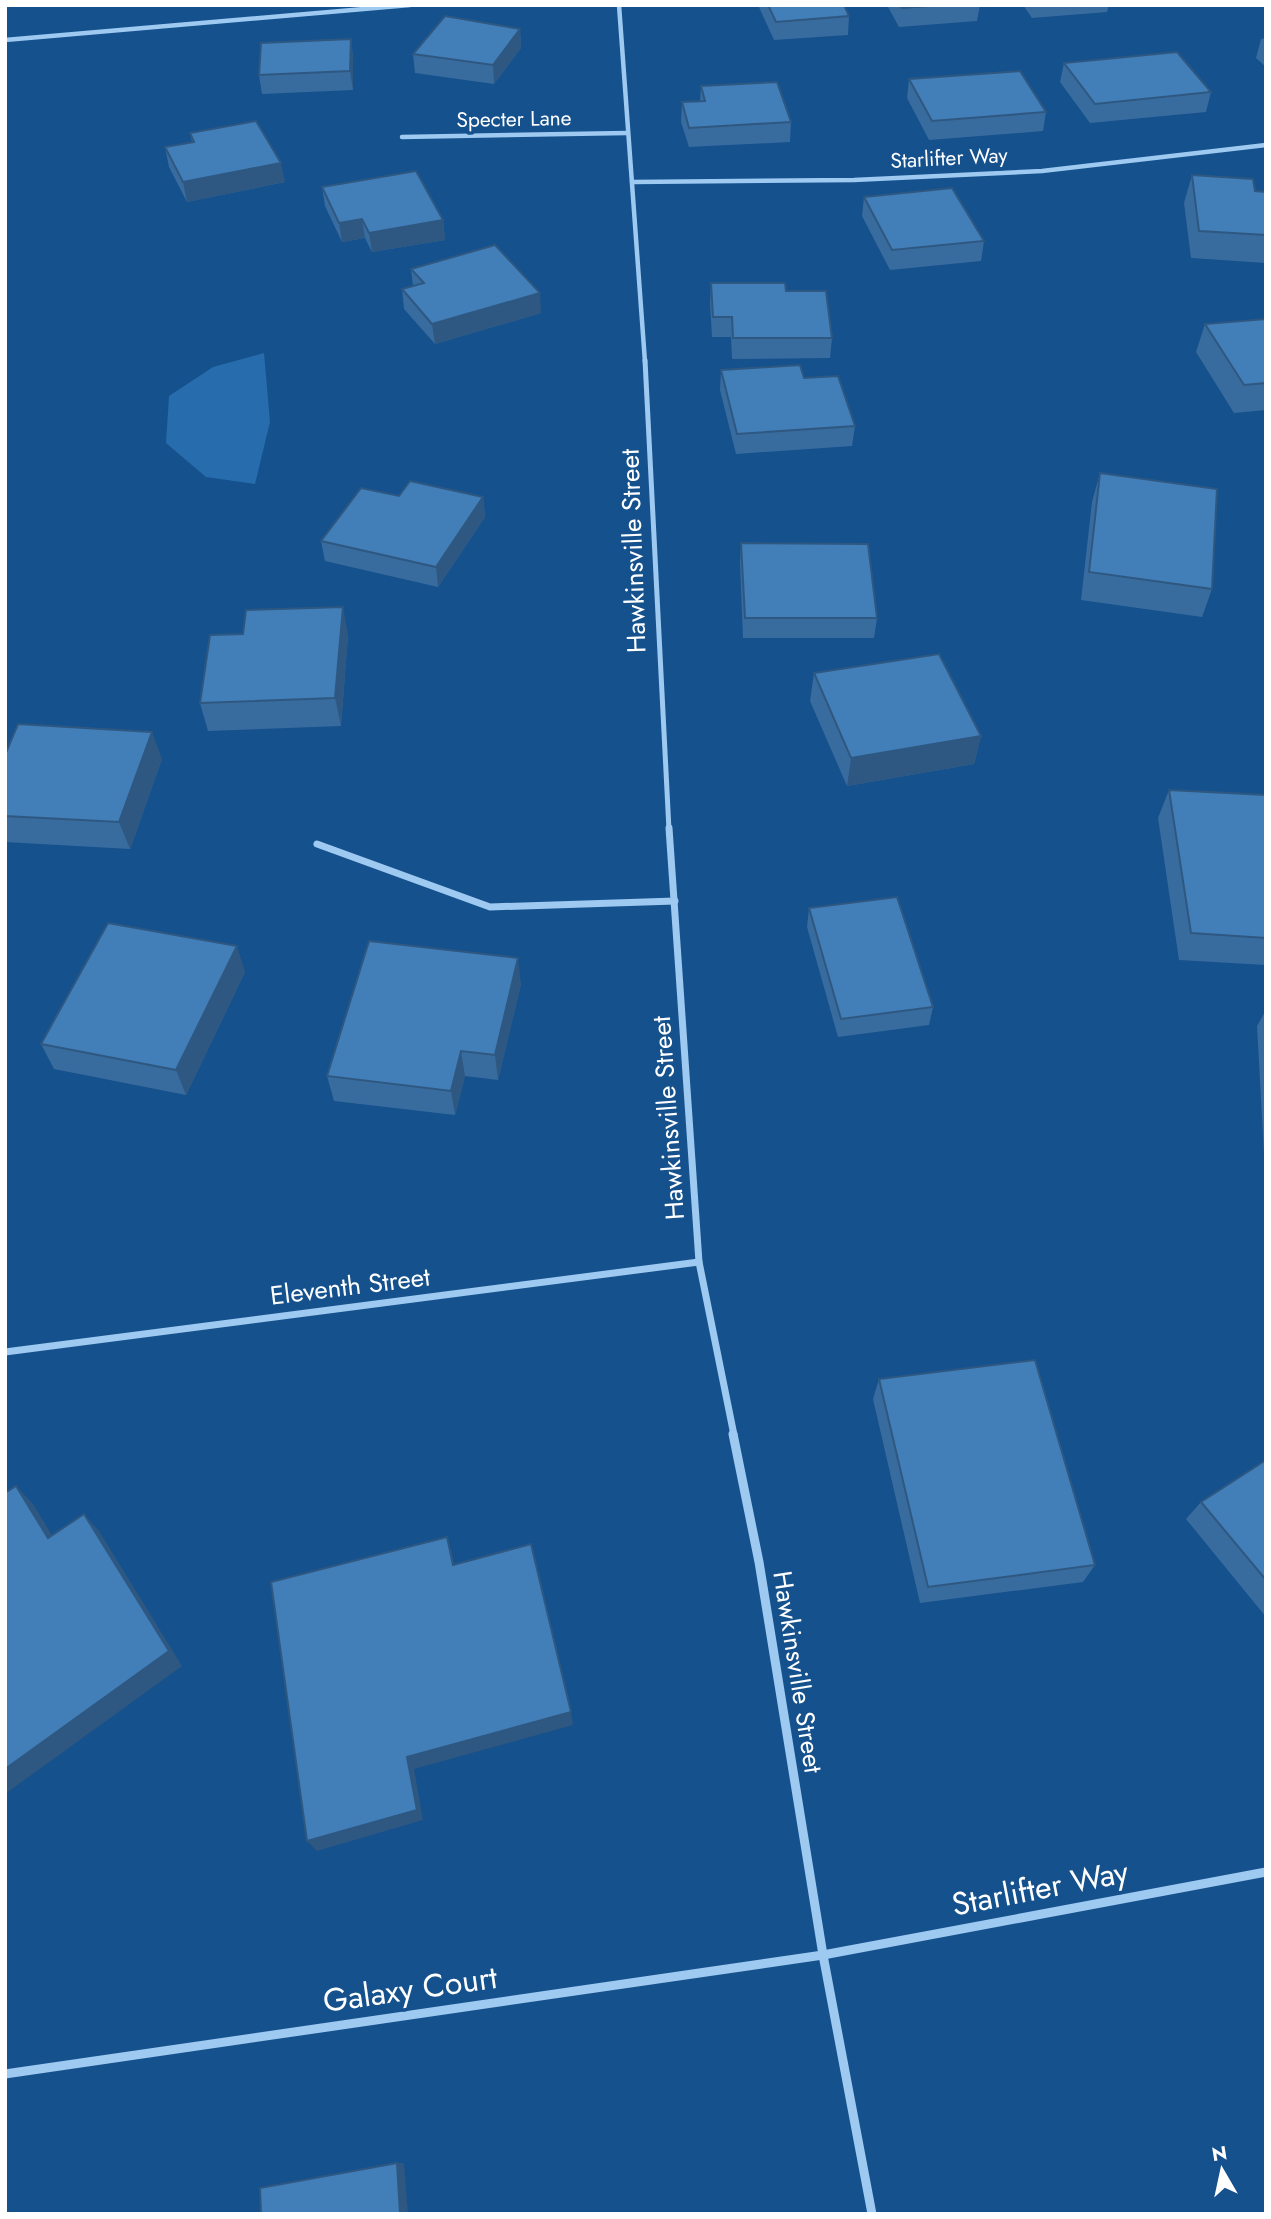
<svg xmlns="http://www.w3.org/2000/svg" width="1271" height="2219" font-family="Jost,sans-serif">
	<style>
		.green { fill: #276cac }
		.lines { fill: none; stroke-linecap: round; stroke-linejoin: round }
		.minor-far3 { stroke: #9ec9f0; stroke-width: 4.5 }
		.minor-far2 { stroke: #9ec9f0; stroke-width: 5 }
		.minor-far1 { stroke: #9ec9f0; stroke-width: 7 }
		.minor { stroke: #9ec9f0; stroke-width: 9 }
		.wall { fill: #396c9e }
		.shaded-wall { fill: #2e5881 }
		.building { fill: #427eb8; stroke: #2e5881; stroke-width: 2 }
		.labels { text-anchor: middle; stroke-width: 7; stroke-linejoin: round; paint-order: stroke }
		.far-street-label { font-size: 21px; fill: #fff; stroke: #15518d }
		.street-label { font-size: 26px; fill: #fff; stroke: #15518d }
		.near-street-label { font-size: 32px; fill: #fff; stroke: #15518d }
	</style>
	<rect width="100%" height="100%" fill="#15518d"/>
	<polygon class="green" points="264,353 270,422 255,484 206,477 166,443 169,396 213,367"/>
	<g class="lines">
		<g class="minor-far3">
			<polyline points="619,5 645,362"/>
			<polyline points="5,40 410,5"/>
			<polyline points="402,137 627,133"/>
			<polyline points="632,182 854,180 1042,171 1266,145"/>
		</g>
		<polyline class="minor-far2" points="645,360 669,830"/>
		<g class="minor-far1">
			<polyline points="669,828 699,1262 734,1435"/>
			<polyline points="317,844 490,907 675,901"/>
			<polyline points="5,1352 699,1262"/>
		</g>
		<g class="minor">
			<polyline points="733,1434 759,1562 823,1955 872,2214"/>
			<polyline points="5,2074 823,1955 1266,1872"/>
		</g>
	</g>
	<g class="wall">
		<polygon points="758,5 844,5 849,16 848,35 774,40"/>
		<polygon points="887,5 980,5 977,21 899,27"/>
		<polygon points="1023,5 1109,5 1107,12 1032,18"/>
		<polygon points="520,29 521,48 494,84 415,73 413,54"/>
		<polygon points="1266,38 1266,67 1256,58 1261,39"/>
		<polygon points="351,39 353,58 353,90 262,94 259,75"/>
		<polygon points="1064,63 1211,92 1206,112 1090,123 1060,82"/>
		<polygon points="909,79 1046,112 1043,131 929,140 907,98"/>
		<polygon points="701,86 791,122 790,142 689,147 681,122 682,102 700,101"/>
		<polygon points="190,133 285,182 187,202 169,167 165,147 192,142"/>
		<polygon points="1192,175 1255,191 1266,192 1266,263 1191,258 1184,203"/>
		<polygon points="322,187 443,220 445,240 372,252 365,238 342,242 325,206"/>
		<polygon points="864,197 984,241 981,261 890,270 862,216"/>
		<polygon points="411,269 541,313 435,344 404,309 402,289 413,286"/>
		<polygon points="711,283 786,291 832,338 830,358 732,359 731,337 712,337 710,303"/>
		<polygon points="1266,319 1266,410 1234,413 1196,352 1205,324"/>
		<polygon points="721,370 804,378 855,426 852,446 736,454 720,390"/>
		<polygon points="1100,473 1212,589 1202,617 1081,600 1092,502"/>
		<polygon points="399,496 483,497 485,517 438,587 325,561 321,541"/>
		<polygon points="741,543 877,618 874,638 743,638 740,563"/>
		<polygon points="348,635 341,726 208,731 200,703"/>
		<polygon points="814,673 981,736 974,764 847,786 810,701"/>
		<polygon points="5,755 162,759 130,849 5,842"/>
		<polygon points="1169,790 1266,795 1266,965 1179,960 1158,818"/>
		<polygon points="809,908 933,1007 929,1025 838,1037 807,927"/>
		<polygon points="245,972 186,1095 54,1069 41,1044"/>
		<polygon points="521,984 498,1080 465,1076 455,1115 334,1101 327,1076"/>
		<polygon points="1266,1010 1266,1190 1257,1026"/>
		<polygon points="879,1379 1095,1565 1083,1582 920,1603 873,1399"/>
		<polygon points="1266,1460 1266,1617 1186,1519 1201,1502"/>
	</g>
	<g class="shaded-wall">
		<polygon points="520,29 521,48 494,84 493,65"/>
		<polygon points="351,39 353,58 353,90 350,71"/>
		<polygon points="281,163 285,182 187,202 183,182"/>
		<polygon points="362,219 365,238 342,242 339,223"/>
		<polygon points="443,220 445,240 372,252 369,233"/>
		<polygon points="540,293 541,313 435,344 432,324"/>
		<polygon points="483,497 485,517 438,587 436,567"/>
		<polygon points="343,607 348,635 341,726 335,698"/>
		<polygon points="152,732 162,759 130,849 119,822"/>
		<polygon points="981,736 974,764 847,786 851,758"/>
		<polygon points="237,946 245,972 186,1095 176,1070"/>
		<polygon points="518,958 521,984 498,1080 495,1055"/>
		<polygon points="461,1051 465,1076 455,1115 451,1091"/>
		<polygon points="16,1486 33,1504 64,1555 48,1538"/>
		<polygon points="84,1514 99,1531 182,1666 5,1794 5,1769"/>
		<polygon points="447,1537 452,1554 458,1581 453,1565"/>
		<polygon points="571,1712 573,1725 414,1769 423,1820 317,1851 307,1841 407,1757"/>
		<polygon points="397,2163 404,2163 408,2214 400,2214"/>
	</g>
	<g class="building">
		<polygon points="768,5 844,5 849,16 776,22"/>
		<polygon points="900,5 945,5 902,8"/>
		<polygon points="445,16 520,29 493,65 413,54"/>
		<polygon points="351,39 350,71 259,75 261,43"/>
		<polygon points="1177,52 1211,92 1095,104 1064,63"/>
		<polygon points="1020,71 1046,112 932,121 909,79"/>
		<polygon points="777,82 791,122 689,128 682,102 705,101 701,86"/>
		<polygon points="256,121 281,163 183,182 165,147 194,142 190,133"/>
		<polygon points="416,171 443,220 369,233 362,219 339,223 322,187"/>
		<polygon points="1192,175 1253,179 1255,191 1266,192 1266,235 1199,231"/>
		<polygon points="952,188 984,241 892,250 864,197"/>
		<polygon points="495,245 540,293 432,324 402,289 424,283 411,269"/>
		<polygon points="711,283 785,283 786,291 826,291 832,338 733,338 732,317 713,317"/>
		<polygon points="1266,319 1266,383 1244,385 1205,324"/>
		<polygon points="800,365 804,378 838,376 855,426 737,434 721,370"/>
		<polygon points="1100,473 1217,489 1212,589 1089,572"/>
		<polygon points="410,481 483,497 436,567 321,541 361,488 399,496"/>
		<polygon points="741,543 868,544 877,618 745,618"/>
		<polygon points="343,607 335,698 200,703 210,635 243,634 246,610"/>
		<polygon points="939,654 981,736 851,758 814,673"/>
		<polygon points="18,724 152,732 119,822 5,816 5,755"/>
		<polygon points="1169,790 1266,795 1266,938 1191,933"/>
		<polygon points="897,897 933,1007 841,1019 809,908"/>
		<polygon points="108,923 237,946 176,1070 41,1044"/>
		<polygon points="369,941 518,958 495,1055 461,1051 451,1091 327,1076"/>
		<polygon points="1035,1360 1095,1565 928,1587 879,1379"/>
		<polygon points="1266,1460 1266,1580 1201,1502"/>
		<polygon points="16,1486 48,1538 84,1514 169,1651 5,1769 5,1493"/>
		<polygon points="447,1537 453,1565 531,1544 571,1712 407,1757 417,1810 307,1841 271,1582"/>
		<polygon points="397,2163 400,2214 261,2214 260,2188"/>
	</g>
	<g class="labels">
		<g class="far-street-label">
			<text transform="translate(514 119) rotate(-1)" y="7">Specter Lane</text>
			<text transform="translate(949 158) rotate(-3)" y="7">Starlifter Way</text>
		</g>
		<g class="street-label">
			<text transform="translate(633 551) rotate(-92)" y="9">Hawkinsville Street</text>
			<text transform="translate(668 1118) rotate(-94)" y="9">Hawkinsville Street</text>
			<text transform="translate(350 1286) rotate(-7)" y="9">Eleventh Street</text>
			<text transform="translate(798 1672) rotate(81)" y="9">Hawkinsville Street</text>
		</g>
		<g class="near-street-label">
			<text transform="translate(1040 1888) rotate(-11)" y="11">Starlifter Way</text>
			<text transform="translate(410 1989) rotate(-8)" y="11">Galaxy Court</text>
		</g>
	</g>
	<rect width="1271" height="2219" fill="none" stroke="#ffffff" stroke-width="14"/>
	<g transform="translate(1222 2170) rotate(351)" stroke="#15518d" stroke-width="5" paint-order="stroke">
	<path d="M0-5L12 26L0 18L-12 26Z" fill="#ffffff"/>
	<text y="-10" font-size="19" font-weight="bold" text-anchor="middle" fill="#ffffff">N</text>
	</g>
</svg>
